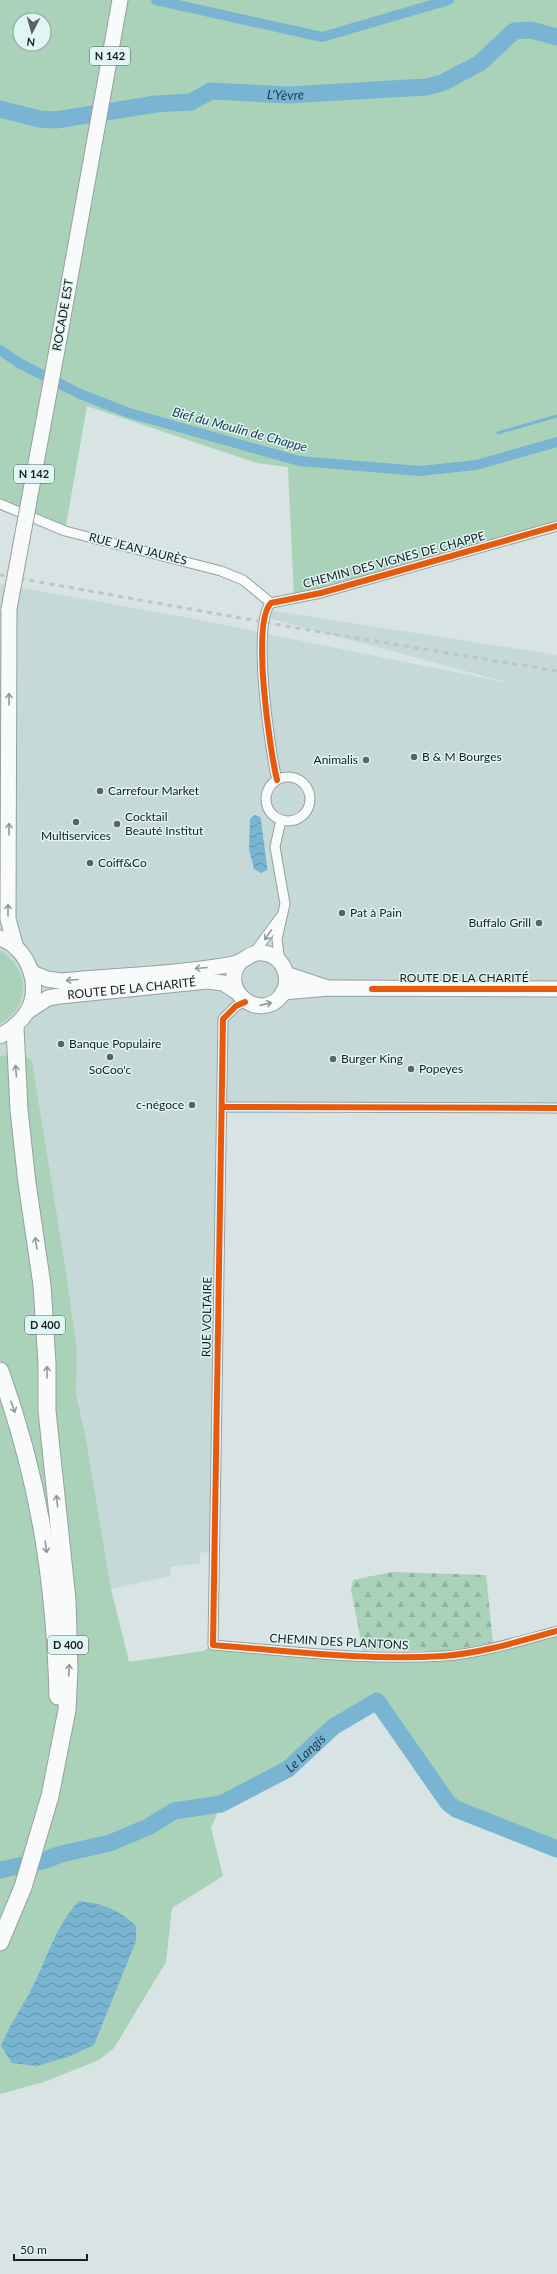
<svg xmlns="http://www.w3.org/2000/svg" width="557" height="2274" font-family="Lato,sans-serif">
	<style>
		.built { fill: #c4d9d8 }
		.green { fill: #a9d2b8; fill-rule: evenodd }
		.forest { fill: url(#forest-firs) }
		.water { fill: url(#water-waves) }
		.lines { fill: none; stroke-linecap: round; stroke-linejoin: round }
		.stream { stroke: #79b5d2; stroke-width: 3 }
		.canal { stroke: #79b5d2; stroke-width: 10 }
		.river { stroke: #79b5d2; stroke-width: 17 }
		.street-casing { stroke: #979f9f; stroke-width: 11 }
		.primary-casing { stroke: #979f9f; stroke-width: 17 }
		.highway-casing { stroke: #979f9f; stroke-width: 19 }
		.street { stroke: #f9fbfb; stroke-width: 9 }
		.primary { stroke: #f9fbfb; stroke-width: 15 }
		.highway { stroke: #f9fbfb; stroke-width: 17 }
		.rail { stroke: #c2c4c4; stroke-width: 3; stroke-dasharray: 5 5; stroke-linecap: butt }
		.primary-bridge-casing { stroke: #979f9f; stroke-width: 17; stroke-linecap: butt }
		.primary-bridge { stroke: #f9fbfb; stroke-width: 15 }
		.cycleway-casing { stroke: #e0f5f4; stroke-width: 8 }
		.cycleway { stroke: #e8590c; stroke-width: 6 }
		.oneway { stroke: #939898 }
		.poi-dot { fill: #5b6363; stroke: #e0f5f4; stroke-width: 1.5 }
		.labels { text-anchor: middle; stroke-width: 3; stroke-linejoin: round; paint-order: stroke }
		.shield { fill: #e0f5f4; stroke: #535e5e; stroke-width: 1 }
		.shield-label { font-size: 11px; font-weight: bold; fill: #171e1e }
		.street-label { font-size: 12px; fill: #171e1e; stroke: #e0f5f4 }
		.poi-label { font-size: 12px; fill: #171e1e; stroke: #e0f5f4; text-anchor: start }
		.water-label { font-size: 13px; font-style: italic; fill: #173b4d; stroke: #e0f5f4 }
	</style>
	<defs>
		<pattern id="forest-firs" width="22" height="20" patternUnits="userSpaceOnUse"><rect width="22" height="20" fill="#a9d2b8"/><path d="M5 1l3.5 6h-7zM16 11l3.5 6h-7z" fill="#91b49e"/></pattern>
		<pattern id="water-waves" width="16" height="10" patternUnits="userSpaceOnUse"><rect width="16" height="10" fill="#79b5d2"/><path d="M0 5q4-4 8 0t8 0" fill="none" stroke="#6293aa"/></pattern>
	</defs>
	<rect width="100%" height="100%" fill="#d8e3e3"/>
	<polygon class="built" points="0,584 184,617 514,684 265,617 267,610 557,655 557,1108 477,1107 424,1113 222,1113 214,1551 200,1553 200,1563 171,1567 170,1576 111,1589 86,1439 76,1393 77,1351 66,1271 32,1061 15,1056 0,1056"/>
	<g class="green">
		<path d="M0,0H557V526L294,598L288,467L257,463L87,406L65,531L0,504ZM20,20H44V44H20Z"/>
		<polygon points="0,681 6,682 4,926 0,925"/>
		<path d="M0,950C30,970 31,1005 0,1024Z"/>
		<polygon points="23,1054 32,1061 66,1271 77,1351 76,1393 86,1439 111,1589 129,1662 203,1651 213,1645 353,1656 444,1656 557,1631 557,1849 456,1809 448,1803 377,1701 333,1727 288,1769 221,1804 211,1828 223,1876 172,1908 166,1962 114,2048 99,2060 44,2082 0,2094 0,1056"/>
	</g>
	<polygon class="forest" points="392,1572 486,1575 493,1643 444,1651 363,1650 351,1590 353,1580"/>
	<g class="water">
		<polygon points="255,815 260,817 261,821 267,866 267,870 261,873 254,869 249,849 250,819"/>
		<path d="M79,1901C101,1903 120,1910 136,1926V1941L94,2045L68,2057L37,2066L12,2063L1,2046C9,2027 20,2010 30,1992C46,1962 55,1926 79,1901Z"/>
	</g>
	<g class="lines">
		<polyline class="stream" points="498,433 557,416"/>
		<g class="canal">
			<polyline points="156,0 322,37 449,0"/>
			<polyline points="0,350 19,363 80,394 129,413 299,461 420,471 476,465 557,442"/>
		</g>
		<g class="river">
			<path id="s1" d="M0,109L39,119L56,120L156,104L191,102L211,91L288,95L426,87L442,83L480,63L514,31L531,30L557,37"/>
			<path id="s2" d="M0,1870L43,1861L61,1854L110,1843L148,1827L174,1811L221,1804L288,1769L333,1727L377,1701L448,1803L456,1809L557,1849"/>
		</g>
		<g class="street-casing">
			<g id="street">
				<polyline points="0,504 65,531 221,571 243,580 271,603"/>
				<circle cx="288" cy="799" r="22"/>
				<path d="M277,780C270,751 251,623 271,603L321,593L557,526"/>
				<polyline points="253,954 282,915"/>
				<polyline points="280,962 277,939 285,904 275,847 281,820"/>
				<path d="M245,1002L236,1006L223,1019L213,1645C289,1651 367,1661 444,1656C482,1653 520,1641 557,1631"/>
				<polyline points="222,1107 557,1108"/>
			</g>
		</g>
		<g class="primary-casing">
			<g id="primary">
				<polyline points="59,339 120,0"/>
				<polyline points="9,609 8,919 16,948"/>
				<path d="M0,938C28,947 43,987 27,1012C20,1023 11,1030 0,1036"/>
				<path d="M32,973L47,979L61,981C110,976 161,975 209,968C218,966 231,966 239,962C248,958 253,951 264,953C284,956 293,980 281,996C259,1023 218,989 240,962"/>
				<polyline points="286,974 325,987"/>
				<polyline points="283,992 329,988 557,989"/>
				<path id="s3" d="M28,1011L48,998L60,996L207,981L223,983L236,991"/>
			</g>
		</g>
		<g class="highway-casing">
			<g id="highway">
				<path d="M0,1371C39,1479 55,1581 58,1696"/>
				<polyline points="0,1942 23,1887 50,1796 67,1710 69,1668 67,1600 47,1411 47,1363 42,1285 27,1183 19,1110 15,1028"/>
			</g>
		</g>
		<use href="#street" class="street"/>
		<use href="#primary" class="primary"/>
		<use href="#highway" class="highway"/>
		<polyline class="rail" points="0,575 308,630 557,671"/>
		<g class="primary-bridge-casing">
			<polyline id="primary-bridge" points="9,609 59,339"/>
		</g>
		<use href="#primary-bridge" class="primary-bridge"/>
		<g class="cycleway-casing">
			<g id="cycleway">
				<path d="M277,780C270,751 251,623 271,603L321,593L557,526"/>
				<polyline points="372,989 557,989"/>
				<path d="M245,1002L236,1006L223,1019L213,1645C289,1651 367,1661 444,1656C482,1653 520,1641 557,1631"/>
				<polyline points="222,1107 557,1108"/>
			</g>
		</g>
		<use href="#cycleway" class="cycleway"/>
	</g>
	<defs><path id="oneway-shaft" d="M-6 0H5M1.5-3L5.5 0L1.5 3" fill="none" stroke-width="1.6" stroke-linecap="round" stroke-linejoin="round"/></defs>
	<g class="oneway">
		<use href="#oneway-shaft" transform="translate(9 699) rotate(-90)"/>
		<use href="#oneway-shaft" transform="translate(9 829) rotate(-90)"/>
		<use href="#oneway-shaft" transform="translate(8 910) rotate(-90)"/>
		<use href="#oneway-shaft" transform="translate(268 935) rotate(124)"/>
		<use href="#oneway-shaft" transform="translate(201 968) rotate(175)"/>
		<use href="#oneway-shaft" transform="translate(72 980) rotate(175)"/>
		<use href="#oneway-shaft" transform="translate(266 1004) rotate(-13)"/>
		<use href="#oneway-shaft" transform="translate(16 1071) rotate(-94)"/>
		<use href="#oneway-shaft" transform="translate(36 1243) rotate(-98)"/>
		<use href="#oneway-shaft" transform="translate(47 1372) rotate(-90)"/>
		<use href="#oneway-shaft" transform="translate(13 1407) rotate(70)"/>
		<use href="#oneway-shaft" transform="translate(57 1501) rotate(-96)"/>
		<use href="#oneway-shaft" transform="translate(46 1547) rotate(82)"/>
		<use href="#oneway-shaft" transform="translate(69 1670) rotate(-88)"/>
	</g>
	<g class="poi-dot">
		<circle cx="414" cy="757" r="4"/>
		<circle cx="366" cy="760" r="4"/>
		<circle cx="100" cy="791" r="4"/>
		<circle cx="76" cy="822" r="4"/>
		<circle cx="117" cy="824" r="4"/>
		<circle cx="90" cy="863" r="4"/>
		<circle cx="342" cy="913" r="4"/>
		<circle cx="539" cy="923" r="4"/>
		<circle cx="61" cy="1044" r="4"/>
		<circle cx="110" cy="1057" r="4"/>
		<circle cx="333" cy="1059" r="4"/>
		<circle cx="411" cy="1069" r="4"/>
		<circle cx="192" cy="1105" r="4"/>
	</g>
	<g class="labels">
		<g class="shield">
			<rect x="90" y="47" width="40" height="18" rx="3"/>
			<rect x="14" y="465" width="40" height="18" rx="3"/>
			<rect x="25" y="1316" width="40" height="18" rx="3"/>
			<rect x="48" y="1636" width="40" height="18" rx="3"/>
		</g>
		<g class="shield-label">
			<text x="110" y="60">N 142</text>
			<text x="34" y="478">N 142</text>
			<text x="45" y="1329">D 400</text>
			<text x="68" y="1649">D 400</text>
		</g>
		<g class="street-label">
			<text transform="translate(63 315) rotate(-80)" y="4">ROCADE EST</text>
			<text transform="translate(138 549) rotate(14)" y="4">RUE JEAN JAURÈS</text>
			<text transform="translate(394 560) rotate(-15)" y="4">CHEMIN DES VIGNES DE CHAPPE</text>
			<text x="464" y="982">ROUTE DE LA CHARITÉ</text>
			<text dy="4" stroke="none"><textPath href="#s3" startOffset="108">ROUTE DE LA CHARITÉ</textPath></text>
			<text transform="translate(207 1317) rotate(-89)" y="4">RUE VOLTAIRE</text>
			<text transform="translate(339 1642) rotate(3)" y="4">CHEMIN DES PLANTONS</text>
		</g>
		<g class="poi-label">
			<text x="422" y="761">B &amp; M Bourges</text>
			<text x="358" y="764" text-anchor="end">Animalis</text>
			<text x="108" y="795">Carrefour Market</text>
			<text x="125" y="821">Cocktail<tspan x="125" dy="14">Beauté Institut</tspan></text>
			<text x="76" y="840" text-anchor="middle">Multiservices</text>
			<text x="98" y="867">Coiff&amp;Co</text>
			<text x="350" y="917">Pat à Pain</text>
			<text x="531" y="927" text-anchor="end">Buffalo Grill</text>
			<text x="69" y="1048">Banque Populaire</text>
			<text x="341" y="1063">Burger King</text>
			<text x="419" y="1073">Popeyes</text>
			<text x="110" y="1074" text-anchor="middle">SoCoo'c</text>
			<text x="184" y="1109" text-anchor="end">c-négoce</text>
		</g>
		<g class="water-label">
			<text dy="5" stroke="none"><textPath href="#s1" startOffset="291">L'Yèvre</textPath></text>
			<text transform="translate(240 429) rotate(15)" y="5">Bief du Moulin de Chappe</text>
			<text dy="5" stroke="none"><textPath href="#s2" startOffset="332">Le Langis</textPath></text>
		</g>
	</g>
	<g transform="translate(32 32) rotate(186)"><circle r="19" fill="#e0f5f4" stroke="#909f9e"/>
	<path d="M0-3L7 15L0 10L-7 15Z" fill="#5b6363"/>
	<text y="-6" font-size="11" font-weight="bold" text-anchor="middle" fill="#171e1e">N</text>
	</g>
	<path d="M14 2254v6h73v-6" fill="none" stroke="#171e1e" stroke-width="2"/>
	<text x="20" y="2254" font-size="12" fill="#171e1e" stroke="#e0f5f4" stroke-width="3" paint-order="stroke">50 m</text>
</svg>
